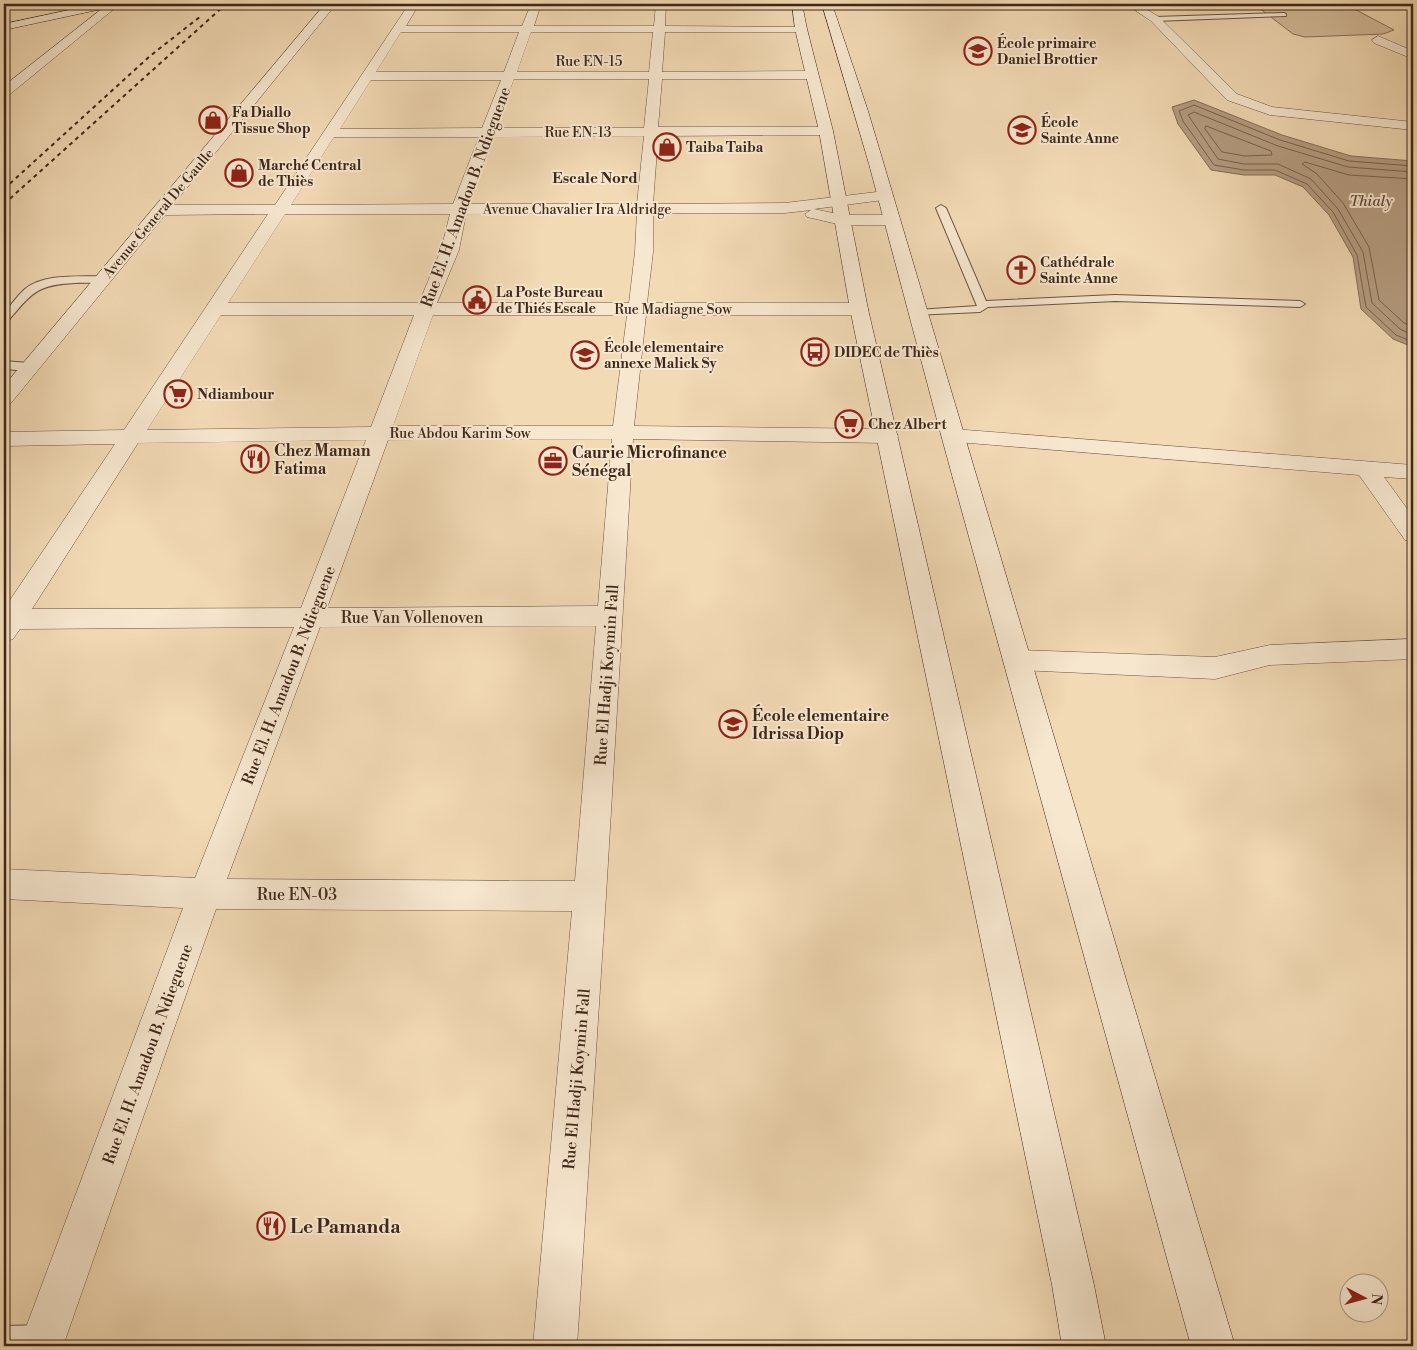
<svg xmlns="http://www.w3.org/2000/svg" width="1417" height="1350" font-family="'Libre Bodoni',serif">
	<style>
		.green { fill: #d4bc9b; stroke: #8a725b }
		.water { fill: #b59d81; stroke: #866e58 }
		.lines { fill: none; stroke-linecap: round; stroke-linejoin: round }
		.shore { stroke: #7a624e; stroke-width: 1 }
		.lane-casing { stroke: #6c5442; stroke-width: 2 }
		.street-casing { stroke: #6c5442; stroke-width: 1 }
		.secondary-casing { stroke: #3f271b; stroke-width: 1 }
		.lane { fill: #f7e7cf; fill-rule: evenodd }
		.street { fill: #f7e7cf; fill-rule: evenodd }
		.secondary { fill: #f7e7cf; fill-rule: evenodd }
		.rail { stroke: #3f271b; stroke-width: 2; stroke-dasharray: 4 4; stroke-linecap: butt }
		.labels { text-anchor: middle; stroke-width: 4; stroke-linejoin: round; paint-order: stroke }
		.far-poi-label { font-size: 14px; font-weight: bold; fill: #3f271b; stroke: #f7e7cf; text-anchor: start }
		.far-street-label { font-size: 14px; fill: #3f271b; stroke: #f7e7cf }
		.far-neighbourhood-label { font-size: 15px; font-weight: bold; fill: #3f271b; stroke: #f7e7cf }
		.far-water-label { font-size: 15px; font-style: italic; fill: #624a3a; stroke: #f7e7cf }
		.street-label { font-size: 16px; fill: #3f271b; stroke: #f7e7cf }
		.poi-label { font-size: 16px; font-weight: bold; fill: #3f271b; stroke: #f7e7cf; text-anchor: start }
		.near-poi-label { font-size: 19px; font-weight: bold; fill: #3f271b; stroke: #f7e7cf; text-anchor: start }
	</style>
	<rect width="100%" height="100%" fill="#f2dab5"/>
	<filter id="stains"><feTurbulence type="fractalNoise" baseFrequency=".004" numOctaves="4"/><feColorMatrix values="0 0 0 0 .2 0 0 0 0 .09 0 0 0 0 .02 0 0 0 .5 -.17"/></filter>
	<radialGradient id="worn" r=".72"><stop offset=".6" stop-color="#630" stop-opacity="0"/><stop offset="1" stop-color="#630" stop-opacity=".3"/></radialGradient>
	<polygon class="green" points="1254,4 1345,4 1394,30 1383,34 1305,37 1293,34"/>
	<polygon class="water" points="1194,100 1282,135 1351,156 1413,161 1413,347 1393,339 1361,309 1353,257 1329,215 1303,187 1275,175 1244,175 1211,170 1178,124 1172,107"/>
	<g class="lines">
		<g class="shore">
			<polygon points="1206,126 1271,151 1272,155 1245,156 1222,152 1205,129"/>
			<polyline points="1413,166 1349,161 1280,140 1194,105 1179,111 1183,121 1214,165 1244,170 1275,170 1307,184 1333,212 1357,255 1366,307 1396,335 1413,342"/>
			<polyline points="1413,172 1348,167 1278,146 1194,112 1188,115 1218,159 1244,164 1278,164 1311,179 1338,209 1363,252 1372,303 1400,329 1413,335"/>
			<polyline points="1413,179 1349,175 1305,162 1302,164 1317,174 1343,203 1369,247 1379,300 1404,323 1413,327"/>
		</g>
		<g class="lane-casing">
			<g id="lane">
				<polygon points="1284,13 1286,14 1286,16 1155,21 1152,19 1155,17"/>
				<polygon points="941,205 946,208 986,301 1115,295 1300,301 1305,304 1300,307 1115,301 988,307 980,312 913,315 912,313 913,311 917,310 977,306 936,208"/>
				<path d="M103,276L108,279L107,281C97,284 86,282 75,283C36,285 32,293 8,321L4,322V313C11,305 17,296 25,289C44,273 80,277 103,276Z"/>
				<polygon points="4,361 29,363 35,367 29,371 4,369"/>
				<polygon points="44,1325 53,1329 57,1338 54,1346 4,1346 4,1326"/>
			</g>
		</g>
		<g class="street-casing">
			<g id="street">
				<polygon points="62,4 74,4 85,11 83,13 75,13"/>
				<polygon points="108,4 120,4 9,95 4,96 4,86"/>
				<path d="M325,4H336L173,205H275L409,4H419L406,26H522L531,4H541L534,26H654L656,4H666L665,26L805,27L807,29L805,31L801,32H665L662,72L812,71L818,75L812,79H662L658,127H826L831,128L833,131L831,134L826,135L658,136L653,204L785,203L885,191L891,193L893,196L891,199L814,209L842,215H892L898,217L900,220L898,223L892,225H842L807,217L805,214L811,210L785,213H653V252L647,303H859L866,305L868,309L866,313L859,315H646L634,426L887,429L895,431L898,436L895,441L887,443L633,439L606,896L577,1346H533L572,911L216,909L63,1346H19L183,908L4,899V869L195,878L294,627L20,629L13,639L4,642V609L115,444L4,446V432L124,430L268,214L165,215L11,403L4,405V386ZM401,32H519L504,72H376ZM531,32H653L649,72H517ZM514,79H649L644,128H496ZM371,80H501L482,128L340,129ZM644,136L637,204H469L493,137ZM334,137H479L453,204L291,205ZM637,213L635,252L629,303H437L459,250L466,214ZM285,214H450L441,250L419,303H228ZM221,315H414L371,427L147,430ZM433,315H627L613,426H393ZM612,439L598,606L327,608L388,440ZM366,440L301,608L32,609L138,443ZM596,626L575,881L227,879L320,627Z"/>
				<polygon points="1126,4 1138,4 1159,17 1237,94 1272,107 1413,122 1413,130 1270,115 1227,100 1151,21"/>
				<polygon points="1378,36 1413,51 1413,59 1374,43 1372,40"/>
				<polygon points="953,429 1413,465 1413,479 1384,477 1413,517 1413,542 1405,540 1359,475 945,441 942,436 945,431"/>
				<polygon points="1413,639 1413,659 1270,665 1215,679 1019,670 1009,667 1005,660 1009,653 1019,650 1215,657 1270,645"/>
			</g>
		</g>
		<g class="secondary-casing">
			<g id="secondary">
				<polygon points="97,4 116,4 111,7 4,30 4,24"/>
				<polygon points="792,4 802,4 807,29 833,131 868,309 1094,1285 1106,1346 1062,1346 1052,1285 850,309 819,131 795,29"/>
				<polygon points="822,4 832,4 868,111 1235,1346 1191,1346 941,435 869,164"/>
			</g>
		</g>
		<use href="#lane" class="lane"/>
		<use href="#street" class="street"/>
		<use href="#secondary" class="secondary"/>
		<g class="rail">
			<polyline points="4,189 150,56 201,16"/>
			<polyline points="4,204 226,4"/>
		</g>
	</g>
	<defs>
		<g id="school-ring" transform="scale(1.4375)"><circle r="9.5" fill="#f7e7cf" stroke="#8f2418" stroke-width="1.5"/><path d="M0-5L7-2L0 1L-7-2ZM-4 1L0 2.5L4 1V4Q0 6-4 4Z" fill="#8f2418"/></g>
		<g id="shop-ring" transform="scale(1.4375)"><circle r="9.5" fill="#f7e7cf" stroke="#8f2418" stroke-width="1.5"/><path d="M-5-2.5h2.3a2.7 3.5 0 0 1 5.4 0H5L5.5 6h-11ZM-1.5-2.5h3a1.5 2.3 0 0 0-3 0Z" fill="#8f2418"/></g>
		<g id="church-ring" transform="scale(1.4375)"><circle r="9.5" fill="#f7e7cf" stroke="#8f2418" stroke-width="1.5"/><path d="M-1.2-6h2.4v3.5h3.3v2.4h-3.3V6h-2.4V-.1h-3.3v-2.4h3.3Z" fill="#8f2418"/></g>
		<g id="civic-ring" transform="scale(1.4375)"><circle r="9.5" fill="#f7e7cf" stroke="#8f2418" stroke-width="1.5"/><path d="M-.6-6.5H3V-4.5H.6V-3L4-1V1h2V6H-6V1h2V-1L-.6-3ZM-1.2 2.5V6h2.4V2.5Z" fill="#8f2418"/></g>
		<g id="bus-ring" transform="scale(1.4375)"><circle r="9.5" fill="#f7e7cf" stroke="#8f2418" stroke-width="1.5"/><path d="M-5-6H5V4H4V6H2V4H-2V6H-4V4H-5ZM-3.5-4V0h7V-4ZM-3.5 1.2v1.5H-2V1.2ZM2 1.2v1.5H3.5V1.2Z" fill="#8f2418"/></g>
		<g id="supermarket-ring" transform="scale(1.4375)"><circle r="9.5" fill="#f7e7cf" stroke="#8f2418" stroke-width="1.5"/><path d="M-6-5.5h2.5l.6 2H6L4.5 2H-2.5L-4.4-4H-6ZM-1.5 3.2a1.3 1.3 0 1 0 .1 0ZM3 3.2a1.3 1.3 0 1 0 .1 0Z" fill="#8f2418"/></g>
		<g id="restaurant-ring" transform="scale(1.4375)"><circle r="9.5" fill="#f7e7cf" stroke="#8f2418" stroke-width="1.5"/><path d="M-5-6h1v4h1v-4h1v4h1v-4h1v5L-1.5 .5V6h-2V.5L-5-1ZM5-6V6H3V1.5H1.5Q1.5-4 5-6Z" fill="#8f2418"/></g>
		<g id="office-ring" transform="scale(1.4375)"><circle r="9.5" fill="#f7e7cf" stroke="#8f2418" stroke-width="1.5"/><path d="M-6-3h4V-5.5h4V-3h4V5H-6ZM-1-4.5V-3h2v-1.5ZM-6 0V1H6V0Z" fill="#8f2418"/></g>
	</defs>
	<g fill-rule="evenodd">
		<use href="#school-ring" x="978" y="51"/>
		<use href="#shop-ring" x="213" y="120"/>
		<use href="#school-ring" x="1022" y="130"/>
		<use href="#shop-ring" x="667" y="147"/>
		<use href="#shop-ring" x="239" y="173"/>
		<use href="#church-ring" x="1021" y="270"/>
		<use href="#civic-ring" x="477" y="300"/>
		<use href="#bus-ring" x="815" y="352"/>
		<use href="#school-ring" x="585" y="355"/>
		<use href="#supermarket-ring" x="178" y="394"/>
		<use href="#supermarket-ring" x="849" y="424"/>
		<use href="#restaurant-ring" x="255" y="459"/>
		<use href="#office-ring" x="553" y="461"/>
		<use href="#school-ring" x="733" y="724"/>
		<use href="#restaurant-ring" x="271" y="1226"/>
	</g>
	<g class="labels">
		<g class="far-poi-label">
			<text x="997" y="48">École primaire<tspan x="997" dy="16">Daniel Brottier</tspan></text>
			<text x="232" y="117">Fa Diallo<tspan x="232" dy="16">Tissue Shop</tspan></text>
			<text x="1041" y="127">École<tspan x="1041" dy="16">Sainte Anne</tspan></text>
			<text x="686" y="152">Taiba Taiba</text>
			<text x="258" y="170">Marché Central<tspan x="258" dy="16">de Thiès</tspan></text>
			<text x="1040" y="267">Cathédrale<tspan x="1040" dy="16">Sainte Anne</tspan></text>
			<text x="496" y="297">La Poste Bureau<tspan x="496" dy="16">de Thiés Escale</tspan></text>
			<text x="604" y="352">École elementaire<tspan x="604" dy="16">annexe Malick Sy</tspan></text>
			<text x="834" y="357">DIDEC de Thiès</text>
			<text x="197" y="399">Ndiambour</text>
			<text x="868" y="429">Chez Albert</text>
		</g>
		<g class="far-street-label">
			<text x="589" y="66">Rue EN-15</text>
			<text x="578" y="137">Rue EN-13</text>
			<text x="577" y="214">Avenue Chavalier Ira Aldridge</text>
			<text transform="translate(158 213) rotate(-50)" y="5">Avenue General De Gaulle</text>
			<text x="673" y="314">Rue Madiagne Sow</text>
			<text x="460" y="438">Rue Abdou Karim Sow</text>
		</g>
		<g class="far-neighbourhood-label">
			<text x="595" y="183">Escale Nord</text>
		</g>
		<g class="far-water-label">
			<text x="1371" y="206">Thialy</text>
		</g>
		<g class="street-label">
			<text transform="translate(465 197) rotate(-70)" y="6">Rue El. H. Amadou B. Ndieguene</text>
			<text x="412" y="623">Rue Van Vollenoven</text>
			<text transform="translate(288 675) rotate(-69)" y="6">Rue El. H. Amadou B. Ndieguene</text>
			<text transform="translate(606 675) rotate(-86)" y="6">Rue El Hadji Koymin Fall</text>
			<text x="297" y="900">Rue EN-03</text>
			<text transform="translate(147 1054) rotate(-70)" y="6">Rue El. H. Amadou B. Ndieguene</text>
			<text transform="translate(576 1079) rotate(-85)" y="6">Rue El Hadji Koymin Fall</text>
		</g>
		<g class="poi-label">
			<text x="274" y="456">Chez Maman<tspan x="274" dy="18">Fatima</tspan></text>
			<text x="572" y="458">Caurie Microfinance<tspan x="572" dy="18">Sénégal</tspan></text>
			<text x="752" y="721">École elementaire<tspan x="752" dy="18">Idrissa Diop</tspan></text>
		</g>
		<g class="near-poi-label">
			<text x="290" y="1233">Le Pamanda</text>
		</g>
	</g>
	<rect width="1417" height="1350" fill="none" stroke="#f2dab5" stroke-width="20"/>
	<rect x="5" y="5" width="1407" height="1340" fill="none" stroke="#3f271b" stroke-width="2.5"/>
	<rect x="10" y="10" width="1397" height="1330" fill="none" stroke="#3f271b"/>
	<g transform="translate(1364 1298) rotate(96)"><circle r="24" fill="#f7e7cf" stroke="#ad9a87"/>
	<path d="M0-4L9 19L0 12L-9 19Z" fill="#8f2418"/>
	<text y="-8" font-size="14" font-weight="bold" text-anchor="middle" fill="#3f271b">N</text>
	</g>
	<rect width="100%" height="100%" filter="url(#stains)"/>
	<rect width="100%" height="100%" fill="url(#worn)"/>
</svg>
